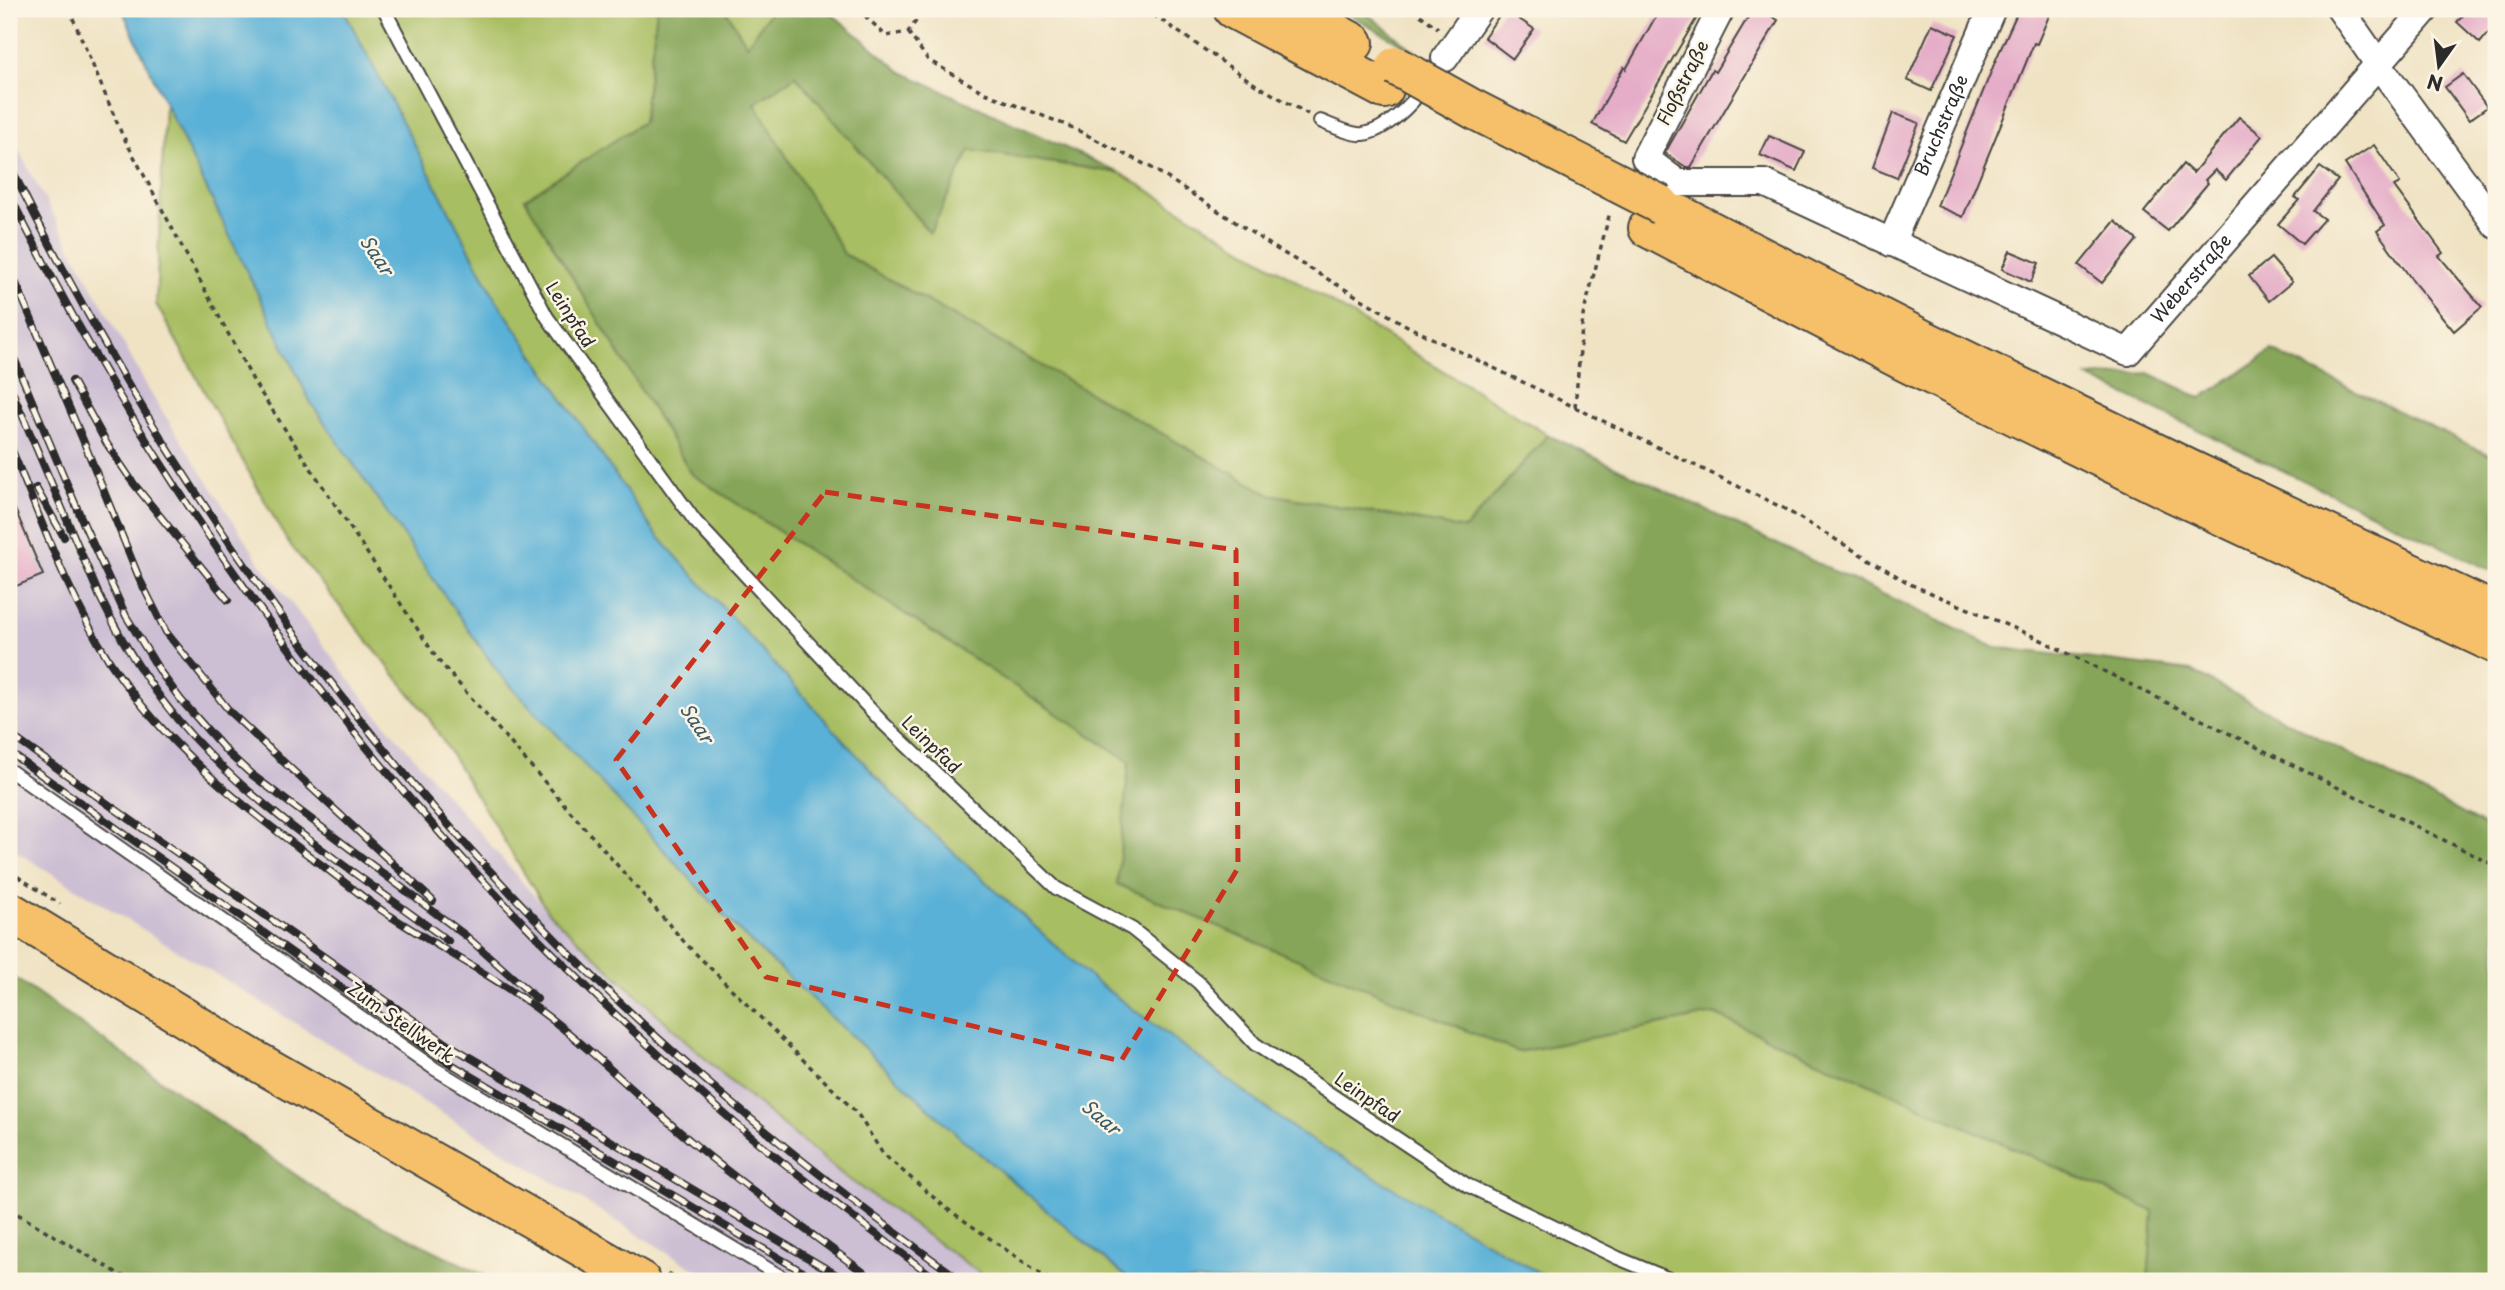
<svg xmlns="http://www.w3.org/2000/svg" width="2505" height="1290" font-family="'Playpen Sans',sans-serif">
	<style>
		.industrial { fill: #ccbed3 }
		.green { fill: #a8be62; stroke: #6a7446; stroke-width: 2 }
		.forest { fill: #86a558; stroke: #586842; stroke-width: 2 }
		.water { fill: #5ab1d7; stroke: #426e81; stroke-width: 2 }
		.building { fill: #e5adc8 }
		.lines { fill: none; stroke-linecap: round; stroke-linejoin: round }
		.service-casing { stroke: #494742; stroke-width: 16 }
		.minor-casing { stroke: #494742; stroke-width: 30 }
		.primary-casing { stroke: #494742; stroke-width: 42 }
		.motorway-casing { stroke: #494742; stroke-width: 42 }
		.path { stroke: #494742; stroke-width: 3.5; stroke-dasharray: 5 5; stroke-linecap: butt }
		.service { stroke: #fff; stroke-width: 12 }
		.minor { stroke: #fff; stroke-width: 26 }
		.primary { stroke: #f6c06b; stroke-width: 38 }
		.motorway { stroke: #f6c06b; stroke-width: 38 }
		.rail-casing { stroke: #2b2b2b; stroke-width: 8 }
		.rail { stroke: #fcf5e5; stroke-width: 5; stroke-dasharray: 16; stroke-linecap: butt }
		.motorway-bridge-casing { stroke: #494742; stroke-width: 42; stroke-linecap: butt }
		.motorway-bridge { stroke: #f6c06b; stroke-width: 38 }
		.marked { fill: none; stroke: #c8321e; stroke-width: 5; stroke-dasharray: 14 9; stroke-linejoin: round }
		.labels { text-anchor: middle; stroke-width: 5; stroke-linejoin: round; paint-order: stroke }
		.street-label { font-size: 18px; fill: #2b2b2b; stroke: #fcf5e5 }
		.water-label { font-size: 19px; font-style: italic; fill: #3b5a67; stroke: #fcf5e5 }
	</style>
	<rect width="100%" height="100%" fill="#fcf5e5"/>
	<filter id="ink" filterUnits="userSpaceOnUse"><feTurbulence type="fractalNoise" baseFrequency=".0143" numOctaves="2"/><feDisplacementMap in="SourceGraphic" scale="14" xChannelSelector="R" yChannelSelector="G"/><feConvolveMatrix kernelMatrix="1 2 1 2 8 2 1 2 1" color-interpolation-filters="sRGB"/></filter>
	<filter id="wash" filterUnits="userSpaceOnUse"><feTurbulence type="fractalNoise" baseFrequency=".00686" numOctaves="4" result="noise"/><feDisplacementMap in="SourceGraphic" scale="28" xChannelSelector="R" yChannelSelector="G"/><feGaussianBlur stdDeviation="1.57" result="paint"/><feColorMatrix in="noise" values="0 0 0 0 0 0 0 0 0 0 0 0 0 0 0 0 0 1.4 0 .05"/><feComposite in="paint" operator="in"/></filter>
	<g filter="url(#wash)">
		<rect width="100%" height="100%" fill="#f0e3c4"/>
		<polygon class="industrial" points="9,133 151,394 259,561 369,705 548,912 1028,1281 714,1281 9,847"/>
		<g class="green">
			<polygon points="343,9 657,9 643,122 525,199 692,474 1129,761 1518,1052 1714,1014 2154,1211 2148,1281 1553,1281 1301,1134 1091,978 906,809 654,532 495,298"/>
			<polygon points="725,9 772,9 747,46"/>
			<polygon points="796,75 929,232 970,150 1120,173 1548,435 1465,529 1269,494 844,254 754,103"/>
			<polygon points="165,103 311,403 498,672 739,931 960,1137 1131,1281 991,1281 843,1175 725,1077 548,912 425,712 287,541 156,304"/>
		</g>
		<g class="forest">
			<polygon points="657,9 725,9 747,45 772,9 826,9 902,72 1120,173 970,150 930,233 796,76 755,103 844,254 1269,494 1465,529 1548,435 1994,647 2191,671 2496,831 2496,1281 2148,1281 2153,1211 1714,1014 1518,1052 1117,884 1129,761 692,474 525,199 643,122"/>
			<polygon points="1340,9 1361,9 1417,53"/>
			<polygon points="2272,351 2496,458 2496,573 2088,377 2149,373 2201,398"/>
			<polygon points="9,974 333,1201 496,1281 9,1281"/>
		</g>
		<polygon class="water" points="122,9 343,9 495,298 654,532 906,809 1091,978 1301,1134 1553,1281 1131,1281 960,1137 739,931 498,672 311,403 165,103"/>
		<g id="blocks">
			<g class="building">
				<polygon points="1504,9 1534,29 1513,59 1484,37"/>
				<polygon points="1660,9 1702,9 1624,141 1592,124 1624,67 1626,69"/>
				<polygon points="1753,9 1759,9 1778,20 1691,167 1686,167 1665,153 1712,70 1715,72"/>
				<polygon points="2019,9 2052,9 2037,44 2034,43 1963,217 1937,206 1997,57"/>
				<polygon points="2469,9 2496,9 2496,24 2480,43 2457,22"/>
				<polygon points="1932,24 1957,35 1931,91 1907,80"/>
				<polygon points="2463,74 2487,107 2469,120 2445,87"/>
				<polygon points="1893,113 1919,123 1897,178 1872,168"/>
				<polygon points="2239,117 2262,136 2226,180 2215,170 2205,180 2208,183 2168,231 2144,212 2183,164 2193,173"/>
				<polygon points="1769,136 1805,152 1796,171 1760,155"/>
				<polygon points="2374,145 2400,183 2394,186 2443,253 2439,256 2482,307 2454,331 2415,284 2377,231 2385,225 2345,164"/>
				<polygon points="2320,167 2338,180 2313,211 2324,219 2302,244 2278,224 2299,200 2295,197"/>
				<polygon points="2115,221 2137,240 2102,283 2079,265"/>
				<polygon points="2010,251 2039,263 2031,282 2002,269"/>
				<polygon points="2271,258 2292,282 2269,301 2249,276"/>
				<polygon points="9,495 43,575 9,589"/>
			</g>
		</g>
	</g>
	<g filter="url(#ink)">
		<use href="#blocks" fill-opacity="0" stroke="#494742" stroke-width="2"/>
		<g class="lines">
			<g class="service-casing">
				<g id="service">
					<polyline points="384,9 547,317 695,521 882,722 1056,888 1132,929 1198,982 1255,1044 1467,1185 1618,1258 1674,1281"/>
					<path d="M1320,121C1330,125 1354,136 1363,134C1386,131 1412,104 1425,86"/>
					<polyline points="9,770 435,1069 788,1281"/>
				</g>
			</g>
			<g class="minor-casing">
				<g id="minor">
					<path id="s1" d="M1721,9L1645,158L1678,183H1764L2128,352L2426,9"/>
					<polyline points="2340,9 2379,65 2496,225"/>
					<polyline points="1445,58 1479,9"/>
					<path id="s2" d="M1891,243L1992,9"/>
				</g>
			</g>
			<g class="primary-casing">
				<polyline id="primary" points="9,911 251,1058 641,1281"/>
			</g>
			<g class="motorway-casing">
				<g id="motorway">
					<polyline points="1233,9 1384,89"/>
					<polyline points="1292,9 1354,43"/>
					<polyline points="1680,215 1922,339 2189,469 2496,613"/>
					<polyline points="1648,228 1907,363 2175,494 2496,644"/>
				</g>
			</g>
			<g class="path">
				<polyline points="69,9 121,132 255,384 438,660 687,945 857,1113 883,1154 946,1208 1051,1281"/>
				<polyline points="858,9 886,36 908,32 925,9"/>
				<polyline points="1145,9 1256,85 1308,114"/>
				<polyline points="1412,9 1438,28"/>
				<polyline points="908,32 928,60 985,93 1071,127 1152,168 1280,251 1409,327 1783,508 1912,585 2035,637 2496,866"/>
				<polyline points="1575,407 1583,316 1610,212"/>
				<polyline points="9,871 60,904"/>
				<polyline points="9,1209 131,1281"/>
				<polyline points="668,1273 683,1281"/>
			</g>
			<use href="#service" class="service"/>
			<use href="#minor" class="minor"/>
			<use href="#primary" class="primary"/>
			<use href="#motorway" class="motorway"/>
			<g class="rail-casing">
				<g id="rail">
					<path d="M9,164C175,502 404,814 687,1064C775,1142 867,1213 962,1281"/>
					<path d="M9,194C169,517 390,810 657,1053C689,1082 721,1112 755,1140C815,1189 877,1235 939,1281"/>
					<polyline points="9,267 83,440 140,580 166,632 231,713 433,901"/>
					<polyline points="9,346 85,527 126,616 161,673 181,700 228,753 251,774 466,936 537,999"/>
					<polyline points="72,381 107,444 134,484 228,600"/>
					<path d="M9,384L99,595C127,653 162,707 208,753C277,823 369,882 448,941"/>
					<path d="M9,443C40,517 67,594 110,662C165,746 243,807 323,866C346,883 368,902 392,917C441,949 492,975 539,1010C594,1050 641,1100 693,1143C751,1192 814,1235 875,1281"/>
					<polyline points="36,488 64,537"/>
					<polyline points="9,734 446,1043 847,1281"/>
					<polyline points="9,752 436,1055 818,1281"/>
				</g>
			</g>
			<use href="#rail" class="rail"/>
			<g class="motorway-bridge-casing">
				<polyline id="motorway-bridge" points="1396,66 1473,109 1661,205"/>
			</g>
			<use href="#motorway-bridge" class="motorway-bridge"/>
		</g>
	</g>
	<path class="marked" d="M825,492L1236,550L1238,868L1121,1061L766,977L616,760Z"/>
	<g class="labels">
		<g class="street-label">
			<text transform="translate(1683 83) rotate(-63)" y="6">Floßstraße</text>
			<text dy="6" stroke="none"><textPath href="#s2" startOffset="128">Bruchstraße</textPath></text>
			<text dy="6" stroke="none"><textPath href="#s1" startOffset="793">Weberstraße</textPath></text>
			<text transform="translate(570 315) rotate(57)" y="6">Leinpfad</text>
			<text transform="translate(931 745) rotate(44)" y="6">Leinpfad</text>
			<text transform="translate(401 1023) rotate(35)" y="6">Zum Stellwerk</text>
			<text transform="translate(1367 1098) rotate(34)" y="6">Leinpfad</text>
		</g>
		<g class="water-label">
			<text transform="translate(377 255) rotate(56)" y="7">Saar</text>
			<text transform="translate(697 723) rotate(56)" y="7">Saar</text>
			<text transform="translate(1101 1117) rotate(40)" y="7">Saar</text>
		</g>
	</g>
	<rect width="2505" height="1290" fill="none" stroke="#fcf5e5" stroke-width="35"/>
	<g transform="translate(2439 66) rotate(194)" stroke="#fcf5e5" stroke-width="5" paint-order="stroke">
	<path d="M0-5L12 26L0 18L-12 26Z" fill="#2b2b2b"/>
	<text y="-10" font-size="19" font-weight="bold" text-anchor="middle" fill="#2b2b2b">N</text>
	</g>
</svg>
